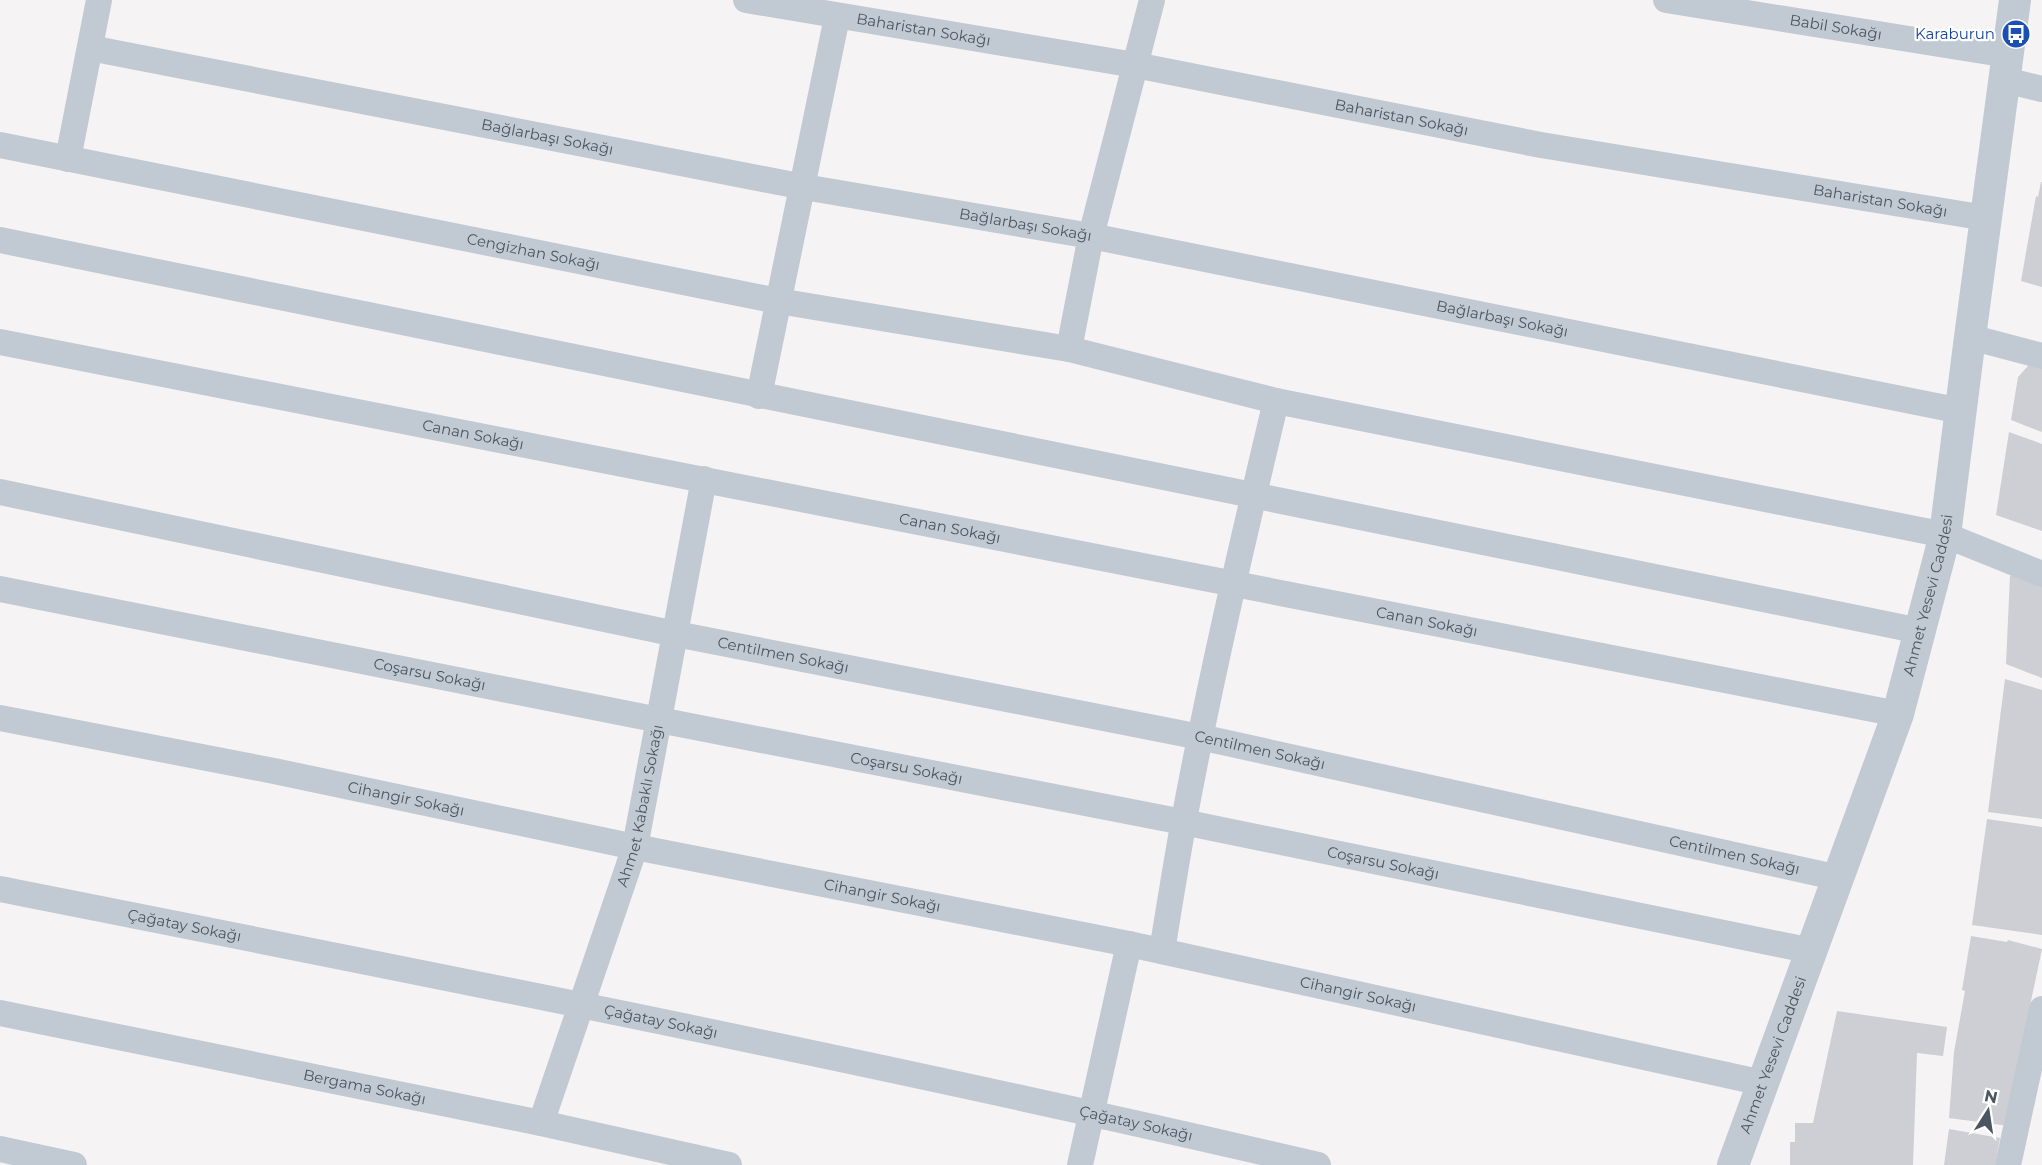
<svg xmlns="http://www.w3.org/2000/svg" width="2042" height="1165" font-family="Montserrat,sans-serif">
	<style>
		.building { fill: #cdcfd5 }
		.lines { fill: none; stroke-linecap: round; stroke-linejoin: round }
		.minor { stroke: #c1cad2; stroke-width: 26 }
		.tertiary { stroke: #c1cad2; stroke-width: 32 }
		.labels { text-anchor: middle; stroke-width: 4.5; stroke-linejoin: round; paint-order: stroke }
		.street-label { font-size: 15px; fill: #4a5661; stroke: #fff }
		.transit-label { font-size: 15px; fill: #164399; stroke: #fff; text-anchor: end }
	</style>
	<rect width="100%" height="100%" fill="#f5f3f3"/>
	<g class="building">
		<polygon points="2041,182 2042,182 2042,287 2021,281 2036,196 2038,197"/>
		<polygon points="2035,363 2042,365 2042,432 2011,420 2018,377 2028,366"/>
		<polygon points="2009,432 2042,444 2042,531 1996,515"/>
		<polygon points="2015,572 2042,582 2042,678 2006,664 2010,576"/>
		<polygon points="2005,679 2042,690 2042,819 1988,812"/>
		<polygon points="1987,819 2042,827 2042,935 1972,925"/>
		<polygon points="1971,936 2007,942 2008,940 2042,949 2017,1067 2009,1126 1949,1118 1954,1052 1965,991 1962,990"/>
		<polygon points="1837,1011 1947,1027 1943,1056 1917,1053 1913,1165 1790,1165 1790,1142 1795,1142 1795,1123 1813,1123"/>
		<polygon points="1949,1129 2000,1138 1995,1165 1944,1165"/>
	</g>
	<g class="lines">
		<g class="minor">
			<path id="s1" d="M746,0L1135,65L1541,145L1986,218"/>
			<path id="s2" d="M1666,0L2008,55"/>
			<path id="s3" d="M90,48L804,187L1091,236L1961,411"/>
			<polyline points="2005,80 2042,89"/>
			<path id="s4" d="M0,145L778,301L1069,349L1276,401L1945,535L2042,574"/>
			<polyline points="68,159 99,0"/>
			<polyline points="0,240 1920,631"/>
			<polyline points="1970,337 2042,356"/>
			<path id="s5" d="M0,342L1898,714"/>
			<polyline points="1069,349 1091,236 1152,0"/>
			<path d="M759,396C784,269 812,143 837,17"/>
			<path id="s6" d="M0,492L676,634L1200,737L1839,878"/>
			<path id="s7" d="M0,589L659,720L1183,822L1812,951"/>
			<path id="s8" d="M0,718L274,771L635,847L1129,944L1763,1083"/>
			<path id="s9" d="M0,889C440,976 881,1063 1318,1165"/>
			<path d="M1162,951C1169,908 1176,864 1184,820C1210,680 1243,540 1276,401"/>
			<path id="s10" d="M0,1013L541,1123L729,1165"/>
			<path id="s11" d="M541,1123L635,847L704,479"/>
			<polyline points="0,1149 74,1165"/>
			<polyline points="1080,1165 1129,944"/>
			<polyline points="2008,1165 2042,1009"/>
		</g>
		<path class="tertiary" id="s12" d="M1733,1165L1898,714L1945,535L1970,337L2015,0"/>
	</g>
	<defs>
		<g id="bus-disc" transform="scale(1.5)"><circle r="9.5" fill="#1a4fb4" stroke="#fff"/><path d="M-5-6H5V4H4V6H2V4H-2V6H-4V4H-5ZM-3.5-4V0h7V-4ZM-3.5 1.2v1.5H-2V1.2ZM2 1.2v1.5H3.5V1.2Z" fill="#fff"/></g>
	</defs>
	<g fill-rule="evenodd">
		<use href="#bus-disc" x="2016" y="34"/>
	</g>
	<g class="labels">
		<g class="street-label">
			<text dy="5" stroke="none"><textPath href="#s2" startOffset="172">Babil Sokağı</textPath></text>
			<text dy="5" stroke="none"><textPath href="#s1" startOffset="180">Baharistan Sokağı</textPath></text>
			<text dy="5" stroke="none"><textPath href="#s1" startOffset="666">Baharistan Sokağı</textPath></text>
			<text dy="5" stroke="none"><textPath href="#s3" startOffset="466">Bağlarbaşı Sokağı</textPath></text>
			<text dy="5" stroke="none"><textPath href="#s1" startOffset="1152">Baharistan Sokağı</textPath></text>
			<text dy="5" stroke="none"><textPath href="#s3" startOffset="952">Bağlarbaşı Sokağı</textPath></text>
			<text dy="5" stroke="none"><textPath href="#s4" startOffset="544">Cengizhan Sokağı</textPath></text>
			<text dy="5" stroke="none"><textPath href="#s3" startOffset="1438">Bağlarbaşı Sokağı</textPath></text>
			<text dy="5" stroke="none"><textPath href="#s5" startOffset="482">Canan Sokağı</textPath></text>
			<text dy="5" stroke="none"><textPath href="#s5" startOffset="968">Canan Sokağı</textPath></text>
			<text dy="5" stroke="none"><textPath href="#s12" startOffset="603">Ahmet Yesevi Caddesi</textPath></text>
			<text dy="5" stroke="none"><textPath href="#s5" startOffset="1454">Canan Sokağı</textPath></text>
			<text dy="5" stroke="none"><textPath href="#s6" startOffset="800">Centilmen Sokağı</textPath></text>
			<text dy="5" stroke="none"><textPath href="#s7" startOffset="438">Coşarsu Sokağı</textPath></text>
			<text dy="5" stroke="none"><textPath href="#s6" startOffset="1286">Centilmen Sokağı</textPath></text>
			<text dy="5" stroke="none"><textPath href="#s7" startOffset="924">Coşarsu Sokağı</textPath></text>
			<text dy="5" stroke="none"><textPath href="#s8" startOffset="414">Cihangir Sokağı</textPath></text>
			<text dy="5" stroke="none"><textPath href="#s11" startOffset="333">Ahmet Kabaklı Sokağı</textPath></text>
			<text dy="5" stroke="none"><textPath href="#s6" startOffset="1772">Centilmen Sokağı</textPath></text>
			<text dy="5" stroke="none"><textPath href="#s7" startOffset="1410">Coşarsu Sokağı</textPath></text>
			<text dy="5" stroke="none"><textPath href="#s8" startOffset="900">Cihangir Sokağı</textPath></text>
			<text dy="5" stroke="none"><textPath href="#s9" startOffset="188">Çağatay Sokağı</textPath></text>
			<text dy="5" stroke="none"><textPath href="#s8" startOffset="1386">Cihangir Sokağı</textPath></text>
			<text dy="5" stroke="none"><textPath href="#s9" startOffset="674">Çağatay Sokağı</textPath></text>
			<text dy="5" stroke="none"><textPath href="#s12" startOffset="117">Ahmet Yesevi Caddesi</textPath></text>
			<text dy="5" stroke="none"><textPath href="#s10" startOffset="372">Bergama Sokağı</textPath></text>
			<text dy="5" stroke="none"><textPath href="#s9" startOffset="1160">Çağatay Sokağı</textPath></text>
		</g>
		<g class="transit-label">
			<text x="1995" y="39">Karaburun</text>
		</g>
	</g>
	<g transform="translate(1988 1111) rotate(12)" stroke="#ffffff" stroke-width="4.5" paint-order="stroke">
	<path d="M0-4.5L10 22L0 15L-10 22Z" fill="#4a5661"/>
	<text y="-9" font-size="16" font-weight="bold" text-anchor="middle" fill="#4a5661">N</text>
	</g>
</svg>
